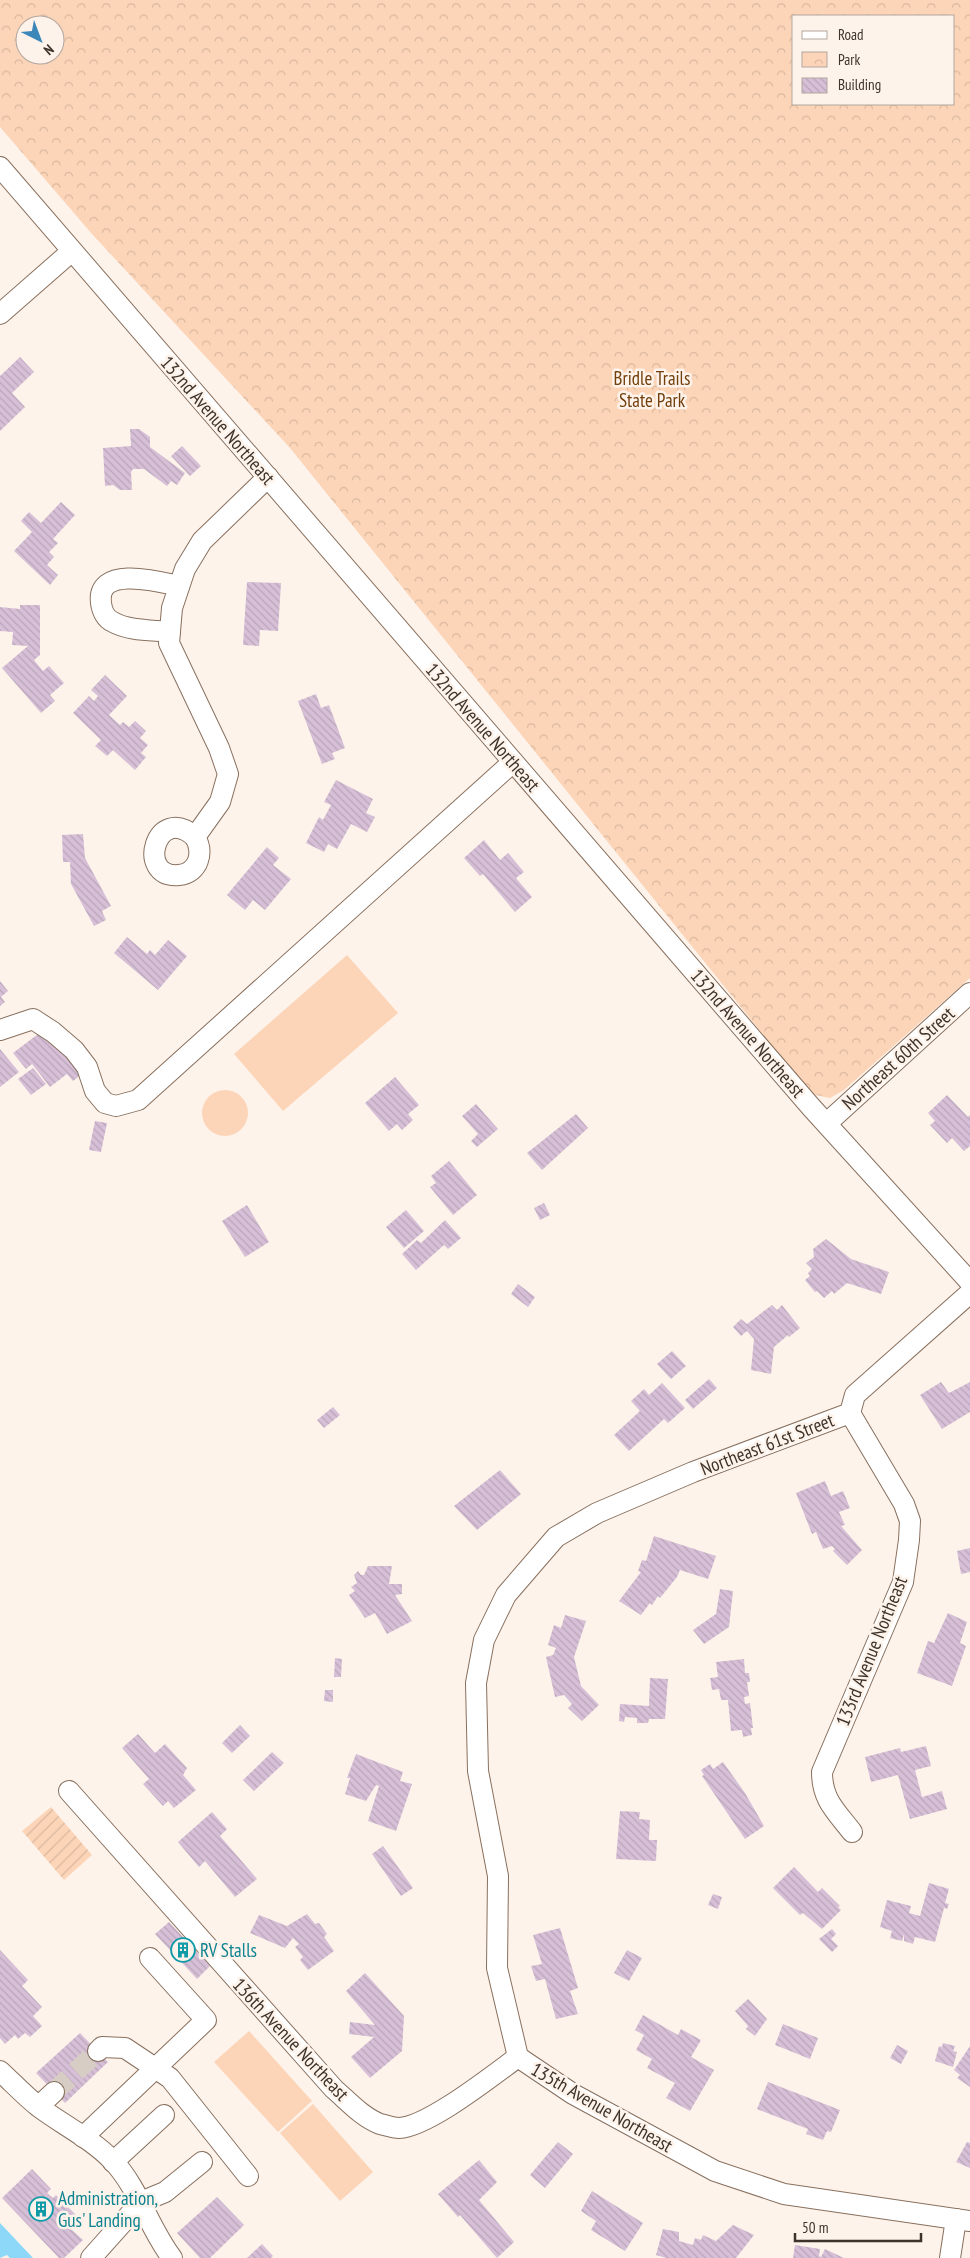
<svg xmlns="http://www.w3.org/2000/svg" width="970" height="2258" font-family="'PT Sans Narrow',sans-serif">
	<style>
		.grass { fill: #fcd5b8 }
		.park { fill: url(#park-crowns); fill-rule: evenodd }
		.garden { fill: url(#garden-furrows) }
		.water { fill: #8dd8f8 }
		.building { fill: url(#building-back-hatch) }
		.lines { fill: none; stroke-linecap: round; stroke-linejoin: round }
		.minor-tunnel { stroke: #d7cdc5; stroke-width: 20; stroke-dasharray: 20 10; stroke-linecap: butt }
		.minor-casing { stroke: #88705e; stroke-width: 22 }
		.minor { stroke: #fff; stroke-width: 20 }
		.labels { text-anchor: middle; stroke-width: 5; stroke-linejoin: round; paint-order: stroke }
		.park-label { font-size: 19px; fill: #73400d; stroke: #fef3eb }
		.street-label { font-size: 19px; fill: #3d332b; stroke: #fef3eb }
		.culture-label { font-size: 19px; fill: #0d838f; stroke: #fef3eb; text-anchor: start }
	</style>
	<defs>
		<pattern id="park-crowns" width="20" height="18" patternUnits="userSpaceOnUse" patternTransform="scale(1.25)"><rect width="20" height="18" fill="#fcd5b8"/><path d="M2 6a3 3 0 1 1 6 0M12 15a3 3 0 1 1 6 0" fill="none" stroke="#d9b79e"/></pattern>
		<pattern id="garden-furrows" width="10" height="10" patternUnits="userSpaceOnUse" patternTransform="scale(1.25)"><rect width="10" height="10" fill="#fcd5b8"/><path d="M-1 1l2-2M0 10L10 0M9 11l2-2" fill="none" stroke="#d9b79e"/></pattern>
		<pattern id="building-back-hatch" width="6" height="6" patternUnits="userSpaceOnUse" patternTransform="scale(1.25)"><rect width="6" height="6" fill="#d7c0d7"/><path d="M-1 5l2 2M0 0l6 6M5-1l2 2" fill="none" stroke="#b9a5b9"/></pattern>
	</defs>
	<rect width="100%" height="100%" fill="#fef3eb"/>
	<g class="grass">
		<polygon points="347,955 398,1013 283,1111 234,1054"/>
		<circle cx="225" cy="1113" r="23"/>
		<polygon points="249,2031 312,2101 278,2132 214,2062"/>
		<polygon points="313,2104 373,2172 340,2201 280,2133"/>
	</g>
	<path class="park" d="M0,0H970V978L844,1090L830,1098L811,1094L290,448L92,234L0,127ZM794,16H954V104H794ZM25,25H55V55H25Z"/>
	<polygon class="garden" points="51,1807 92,1855 64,1880 22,1831"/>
	<polygon class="water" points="0,2223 33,2258 10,2258 7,2255 0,2258"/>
	<g class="building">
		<polygon points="20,357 34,372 12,393 25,407 0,431 0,376"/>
		<polygon points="130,429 139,429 150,437 150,447 185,473 177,485 171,481 167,486 144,469 133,469 131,472 132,490 120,490 113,485 105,486 103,448 131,446"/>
		<polygon points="182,446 201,466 190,476 171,456"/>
		<polygon points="61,502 75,515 53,539 58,543 49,552 54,557 47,565 58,575 50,585 14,551 32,532 21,521 29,512 41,523"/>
		<polygon points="247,582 281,583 278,631 260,630 259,646 243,645"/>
		<polygon points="20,605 40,605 40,655 34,660 43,671 49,666 64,683 50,695 55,701 41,713 2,668 28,646 12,645 13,632 0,631 0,607 20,609"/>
		<polygon points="105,675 127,696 109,715 120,725 123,722 129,727 135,721 146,731 140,738 148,745 141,753 146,757 135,770 113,750 107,756 95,746 101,740 73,713 89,696 94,701 98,696 91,690"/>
		<polygon points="316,694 321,708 329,705 345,748 332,753 335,759 322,764 298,701"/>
		<polygon points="336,780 373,799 366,813 375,817 367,832 351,824 337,849 328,844 324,852 306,843 319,817 323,820 331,805 324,802"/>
		<polygon points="83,834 85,858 111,906 102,911 106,920 94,926 71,884 70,862 63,862 62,835"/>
		<polygon points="484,840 500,860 508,853 524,872 516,878 532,897 515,912 483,874 480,876 464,858"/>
		<polygon points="267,847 279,858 273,865 291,879 265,910 253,900 245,910 227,895"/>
		<polygon points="127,937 147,954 150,950 155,955 168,940 187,956 158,990 114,953"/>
		<polygon points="0,981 8,991 1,997 5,1002 0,1006"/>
		<polygon points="46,1028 82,1074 73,1081 67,1074 50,1087 32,1064 26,1069 13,1053"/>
		<polygon points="0,1049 19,1072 0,1087"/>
		<polygon points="33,1068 46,1084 31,1095 18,1079"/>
		<polygon points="395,1077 419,1105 408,1114 413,1120 402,1130 397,1124 389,1131 365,1103"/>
		<polygon points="947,1095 968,1117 970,1115 970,1146 964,1151 952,1138 947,1143 930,1125 935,1121 928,1113"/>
		<polygon points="476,1104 498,1129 477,1147 471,1141 478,1134 462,1116"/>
		<polygon points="576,1114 588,1128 542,1170 527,1153"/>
		<polygon points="95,1121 107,1123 101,1152 89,1150"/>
		<polygon points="449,1161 477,1195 453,1215 430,1187 436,1183 431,1176"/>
		<polygon points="544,1203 550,1215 540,1220 534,1208"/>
		<polygon points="247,1205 269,1242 245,1257 222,1221"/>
		<polygon points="406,1210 424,1231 404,1248 386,1227"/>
		<polygon points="445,1220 461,1238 448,1249 444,1245 416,1270 402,1254 417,1240 421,1243"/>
		<polygon points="826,1239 851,1259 889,1272 881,1294 847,1283 834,1294 832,1291 824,1298 817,1291 815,1292 805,1280 810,1276 808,1273 812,1269 806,1263 814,1257 813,1249"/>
		<polygon points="518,1284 535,1297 528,1307 511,1294"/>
		<polygon points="772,1305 777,1310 782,1305 800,1328 789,1337 788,1335 774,1347 771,1374 751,1370 754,1339 747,1331 741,1336 733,1327 741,1319 747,1324"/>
		<polygon points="672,1351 686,1366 671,1379 657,1364"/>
		<polygon points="709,1379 717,1388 693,1409 685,1400"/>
		<polygon points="941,1382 949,1393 970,1382 970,1412 942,1429 920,1395"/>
		<polygon points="662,1383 685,1408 668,1423 664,1419 629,1451 614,1435 640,1411 631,1401 644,1389 649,1395"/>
		<polygon points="333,1407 340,1415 324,1428 317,1420"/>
		<polygon points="500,1470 521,1494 477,1530 454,1506"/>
		<polygon points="825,1481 831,1496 843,1491 850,1508 839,1512 845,1525 841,1526 862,1550 847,1565 833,1551 835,1549 832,1546 823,1549 816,1532 812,1534 796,1493"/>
		<polygon points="654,1536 716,1556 708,1579 680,1570 677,1577 660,1598 658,1596 652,1605 650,1603 641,1615 619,1601 641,1572 638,1571 642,1560 646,1561"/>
		<polygon points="970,1548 970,1572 961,1574 957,1551"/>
		<polygon points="368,1566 392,1566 389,1584 402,1584 402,1594 395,1595 412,1621 387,1634 375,1613 365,1618 349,1595 355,1591 351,1587 357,1583 354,1575 358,1571 361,1575 364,1575"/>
		<polygon points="720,1589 733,1591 729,1627 704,1644 693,1630 716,1614"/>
		<polygon points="948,1613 967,1622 960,1643 966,1646 952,1686 917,1673 928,1641 934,1643"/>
		<polygon points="565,1615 586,1621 574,1657 581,1686 599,1705 582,1721 568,1708 572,1704 564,1695 555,1697 546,1657 553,1655 556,1648 548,1645 554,1625 561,1628"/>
		<polygon points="335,1658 342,1659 341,1677 334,1677"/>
		<polygon points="744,1659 745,1673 749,1673 750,1682 747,1682 749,1696 744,1697 745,1704 750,1703 753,1728 751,1728 752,1735 743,1737 742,1730 731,1731 728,1700 721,1700 719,1689 712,1690 710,1678 718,1677 716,1662"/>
		<polygon points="650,1678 668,1679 665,1719 649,1719 648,1723 637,1723 637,1718 625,1717 624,1722 619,1721 620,1704 649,1706"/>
		<polygon points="325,1690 333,1690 333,1702 324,1701"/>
		<polygon points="240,1725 250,1736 232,1753 222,1743"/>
		<polygon points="138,1734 155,1753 165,1744 187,1768 183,1775 196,1790 174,1808 168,1801 163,1806 143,1784 149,1779 122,1748"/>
		<polygon points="926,1746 931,1766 915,1770 922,1797 942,1791 947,1809 910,1819 898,1775 871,1782 865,1757 900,1748 901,1752"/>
		<polygon points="272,1752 284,1763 254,1791 243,1780"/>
		<polygon points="356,1754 403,1772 400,1781 412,1784 396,1831 368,1821 379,1786 376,1785 366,1801 345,1794 350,1778 347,1778"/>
		<polygon points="723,1762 745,1793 764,1826 745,1839 702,1776 704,1775 701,1770 710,1764 713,1769"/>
		<polygon points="620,1811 640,1812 639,1819 650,1820 649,1840 657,1840 656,1861 616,1859"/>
		<polygon points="212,1812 227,1829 220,1836 257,1879 235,1897 205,1861 199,1867 178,1842"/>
		<polygon points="383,1846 413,1888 401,1896 372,1854"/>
		<polygon points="794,1867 818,1892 822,1888 840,1906 838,1907 841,1910 822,1929 803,1913 800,1915 773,1888"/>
		<polygon points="929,1883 949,1889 945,1903 949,1904 947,1909 944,1908 935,1942 915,1937 913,1944 904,1941 904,1934 902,1941 890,1938 892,1931 880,1927 887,1900 911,1906 909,1913 920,1916"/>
		<polygon points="713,1894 722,1897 718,1909 708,1905"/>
		<polygon points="307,1914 315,1924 319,1923 327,1934 324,1937 334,1951 308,1970 300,1960 303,1957 295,1947 299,1944 293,1938 285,1948 250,1933 259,1915 287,1926"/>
		<polygon points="169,1922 210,1966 197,1979 155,1934"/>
		<polygon points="560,1928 578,1988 570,1991 578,2014 556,2019 545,1979 536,1981 531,1966 542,1964 533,1935"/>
		<polygon points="832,1929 836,1934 831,1939 838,1946 832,1952 819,1939"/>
		<polygon points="0,1950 28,1980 22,1986 42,2007 33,2016 42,2026 30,2037 25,2033 18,2039 15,2035 5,2044 0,2038"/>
		<polygon points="627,1950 642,1958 629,1981 614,1973"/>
		<polygon points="365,1973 404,2016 402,2051 370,2078 351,2057 374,2037 349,2034 350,2022 375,2025 346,1991"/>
		<polygon points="748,1999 767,2019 755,2036 746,2029 748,2026 735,2011"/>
		<polygon points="643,2015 678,2035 681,2029 701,2040 691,2057 714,2070 690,2111 666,2098 675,2083 647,2068 652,2059 636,2050 644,2035 635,2030"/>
		<polygon points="783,2024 818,2038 810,2059 775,2045"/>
		<polygon points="80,2033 108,2062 65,2103 36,2073"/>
		<polygon points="943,2043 955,2046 953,2051 957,2052 953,2067 935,2061 939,2046 942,2047"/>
		<polygon points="897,2045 908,2051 901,2064 890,2058"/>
		<polygon points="970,2046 970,2087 957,2078 960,2075 954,2070"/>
		<polygon points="768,2082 840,2110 831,2132 827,2131 823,2140 806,2134 808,2129 757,2109"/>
		<polygon points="558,2142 573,2154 545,2188 530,2175"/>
		<polygon points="967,2142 970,2143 970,2168 956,2162"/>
		<polygon points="479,2160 497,2182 479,2200 514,2242 497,2258 460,2215 458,2217 438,2194"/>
		<polygon points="32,2169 51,2189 47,2193 53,2198 56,2195 80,2219 71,2229 83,2240 64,2258 59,2258 2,2198"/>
		<polygon points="592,2191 643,2223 625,2251 591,2230 596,2221 581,2211"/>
		<polygon points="217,2197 244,2225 210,2258 200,2258 177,2233"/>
		<polygon points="733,2225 754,2235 736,2258 666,2258 656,2255 663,2229 679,2232 679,2241 693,2245 695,2238 701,2240 703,2235 716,2241"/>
		<polygon points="262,2244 273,2256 271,2258 247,2258"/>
		<polygon points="795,2245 820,2249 819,2256 821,2257 825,2249 844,2258 793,2258"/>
	</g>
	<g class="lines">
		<polyline class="minor-tunnel" points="54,2092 98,2051"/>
		<g class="minor-casing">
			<g id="minor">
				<polyline points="0,167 811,1107 970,1282"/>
				<polyline points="0,314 72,251"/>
				<path d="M170,632C152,630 129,631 113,622C106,619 102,611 101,603C96,564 161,582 179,586"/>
				<path d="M195,837C204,852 199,873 179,875C135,879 156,802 195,837L220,802L228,774L219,748L169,643L172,608L185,569L202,541L268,477"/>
				<polyline points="0,1030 33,1019 53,1032 74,1050 87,1067 95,1091 105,1103 116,1106 138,1100 513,762"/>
				<polyline points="827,1123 970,993"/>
				<polyline points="970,1293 855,1395 850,1413 693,1472 597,1513 556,1537 506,1595 484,1640 476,1683 478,1771 498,1876 497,1968 518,2057 573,2094 715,2171 784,2194 970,2221"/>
				<path d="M850,1413L904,1504L910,1521L909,1540L903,1582L822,1772C822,1800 836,1811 852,1832"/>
				<path d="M69,1791L334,2089C348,2101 362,2117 380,2124C385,2125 393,2128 399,2128C428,2127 493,2075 518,2057"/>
				<polyline points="98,2051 102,2047 125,2048 170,2078 248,2176"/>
				<path d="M0,2071C13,2083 25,2096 39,2107C63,2125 92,2139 113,2161C139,2189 149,2228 172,2258"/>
				<polyline points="39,2106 54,2092"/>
				<polyline points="83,2137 206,2020 150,1958"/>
				<polyline points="113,2162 164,2115"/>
				<polyline points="91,2258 141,2202 165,2192 202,2162"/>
				<polyline points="950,2258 956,2219"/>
			</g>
		</g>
		<use href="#minor" class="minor"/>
	</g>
	<defs>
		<g id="building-ring" transform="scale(1.25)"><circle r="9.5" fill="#fef3eb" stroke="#0f9aa8" stroke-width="1.5"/><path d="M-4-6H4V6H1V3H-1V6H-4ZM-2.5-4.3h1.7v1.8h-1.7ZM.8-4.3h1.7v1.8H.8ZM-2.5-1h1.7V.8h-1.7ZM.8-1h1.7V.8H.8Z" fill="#0f9aa8"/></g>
	</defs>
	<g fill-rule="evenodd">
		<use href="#building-ring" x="183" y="1950"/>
		<use href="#building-ring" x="41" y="2209"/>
	</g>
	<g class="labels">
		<g class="park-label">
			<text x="652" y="385">Bridle Trails<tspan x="652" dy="22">State Park</tspan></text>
		</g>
		<g class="street-label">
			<text transform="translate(218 420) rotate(49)" y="7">132nd Avenue Northeast</text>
			<text transform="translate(483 727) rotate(49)" y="7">132nd Avenue Northeast</text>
			<text transform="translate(748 1033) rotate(49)" y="7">132nd Avenue Northeast</text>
			<text transform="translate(898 1058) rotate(-42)" y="7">Northeast 60th Street</text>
			<text transform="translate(767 1444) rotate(-21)" y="7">Northeast 61st Street</text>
			<text transform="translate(871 1651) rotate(-68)" y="7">133rd Avenue Northeast</text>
			<text transform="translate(291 2039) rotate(47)" y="7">136th Avenue Northeast</text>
			<text transform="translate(602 2107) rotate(30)" y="7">135th Avenue Northeast</text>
		</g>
		<g class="culture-label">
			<text x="200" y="1957">RV Stalls</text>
			<text x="58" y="2205">Administration,<tspan x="58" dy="22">Gus' Landing</tspan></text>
		</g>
	</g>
	<rect x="792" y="15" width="162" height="90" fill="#fef3eb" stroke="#b1a69e"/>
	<rect x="802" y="31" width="25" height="8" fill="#ffffff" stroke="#b1a69e"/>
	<text x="838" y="40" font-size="15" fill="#3d332b">Road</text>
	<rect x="802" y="52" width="25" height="15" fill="url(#park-crowns)" stroke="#b1a69e"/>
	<text x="838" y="65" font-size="15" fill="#3d332b">Park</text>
	<rect x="802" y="78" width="25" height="15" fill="url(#building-back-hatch)" stroke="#b1a69e"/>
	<text x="838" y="90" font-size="15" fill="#3d332b">Building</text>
	<g transform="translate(40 40) rotate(138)"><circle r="24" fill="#fef3eb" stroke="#b1a69e"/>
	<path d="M0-4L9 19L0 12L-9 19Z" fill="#3b87ba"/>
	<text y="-8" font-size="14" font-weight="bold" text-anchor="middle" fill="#3d332b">N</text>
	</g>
	<path d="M795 2233v8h126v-8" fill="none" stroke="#3d332b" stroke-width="2.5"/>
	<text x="802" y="2233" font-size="15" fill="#3d332b" stroke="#fef3eb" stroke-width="4" paint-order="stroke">50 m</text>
</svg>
